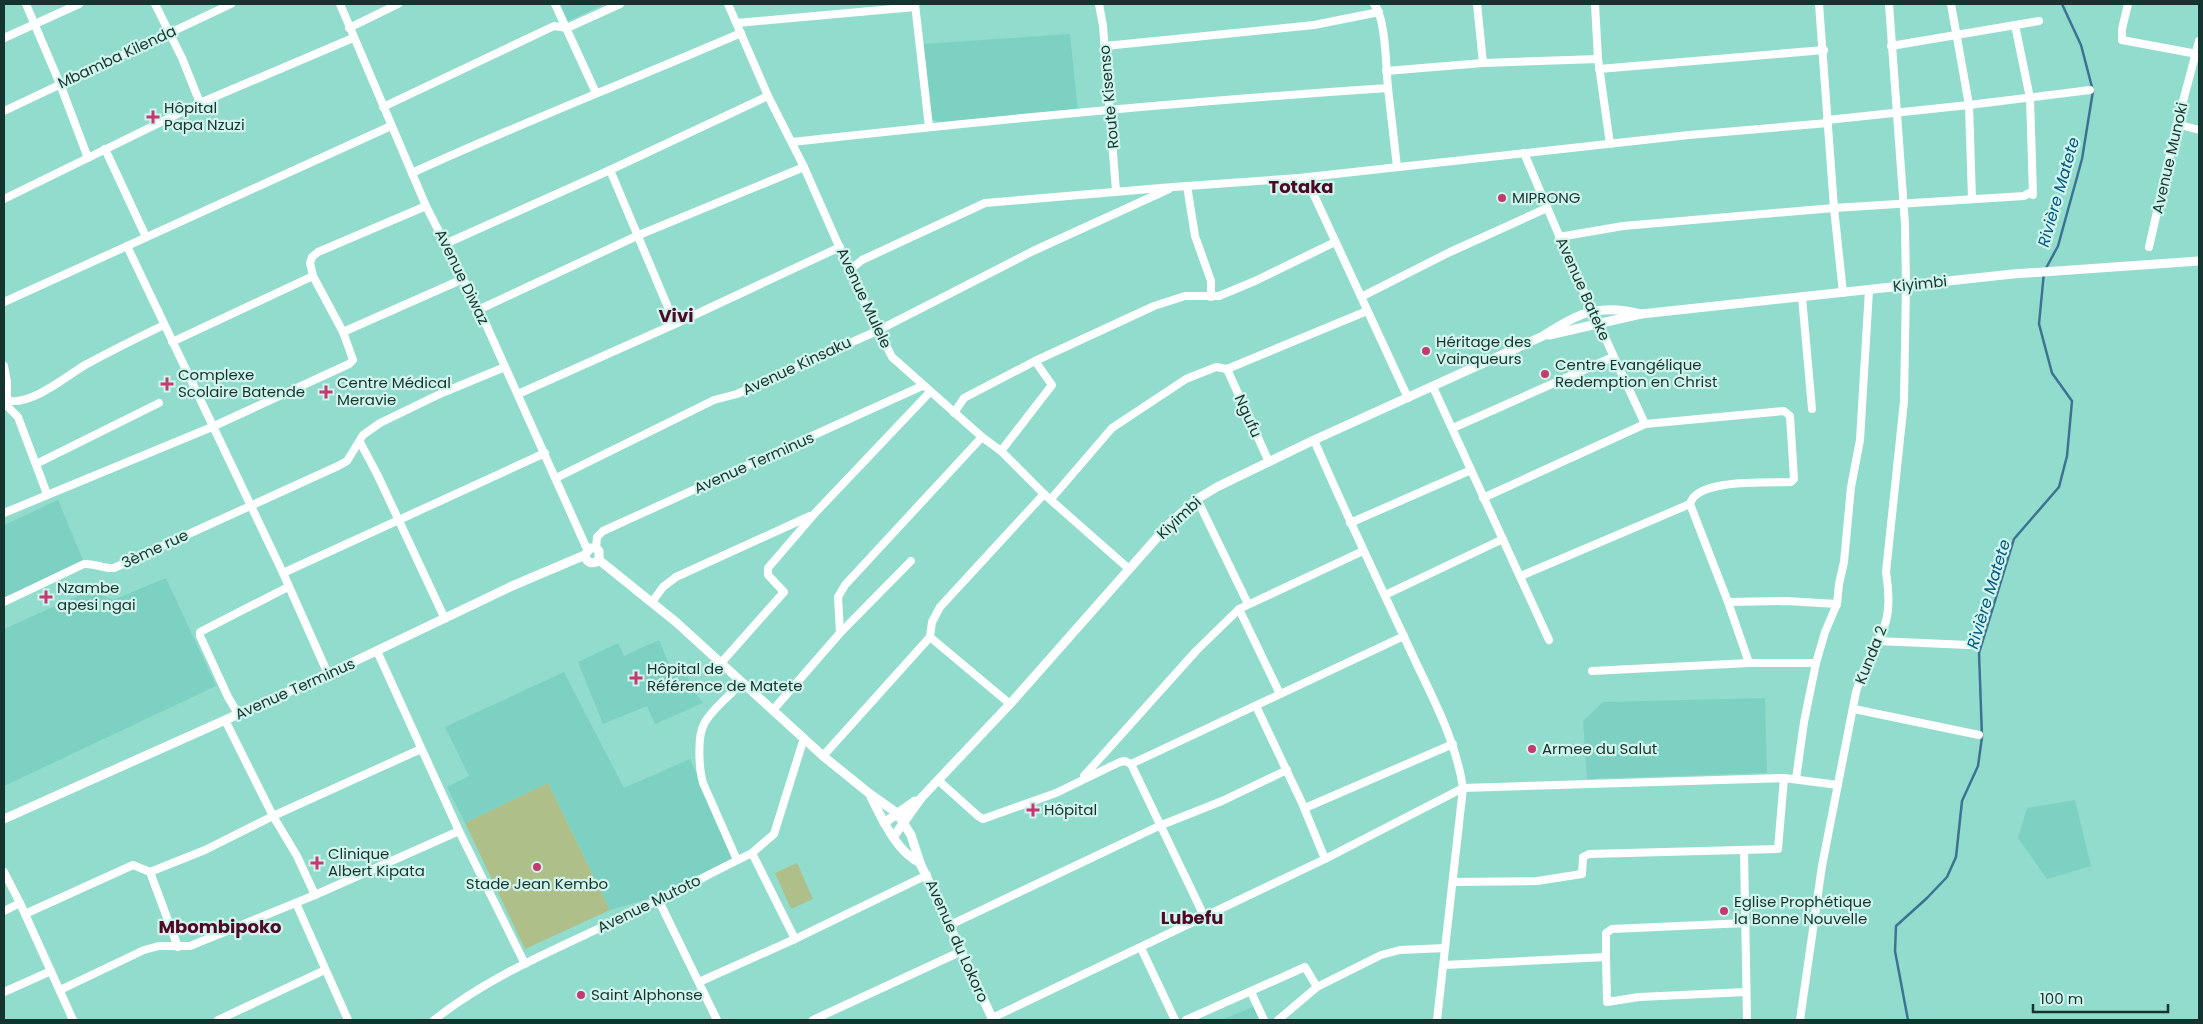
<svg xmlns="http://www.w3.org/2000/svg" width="2203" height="1024" font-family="Poppins,sans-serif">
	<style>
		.built { fill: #7dd1c2 }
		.green { fill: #afbf89 }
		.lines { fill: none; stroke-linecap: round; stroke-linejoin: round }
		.stream { stroke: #3d7392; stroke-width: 2.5 }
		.minor { stroke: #fff; stroke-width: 8 }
		.tertiary { stroke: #fff; stroke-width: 9 }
		.poi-dot { fill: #c4396f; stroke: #d1f5ed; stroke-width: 2 }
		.labels { text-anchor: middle; stroke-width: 4.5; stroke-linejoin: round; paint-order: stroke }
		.street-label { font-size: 15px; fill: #15342f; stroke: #d1f5ed }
		.poi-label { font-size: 15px; fill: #15342f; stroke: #d1f5ed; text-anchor: start }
		.water-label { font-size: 16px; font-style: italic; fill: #015682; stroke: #d1f5ed }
		.quarter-label { font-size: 18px; font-weight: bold; fill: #4d0a26; stroke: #d1f5ed }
	</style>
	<rect width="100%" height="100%" fill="#92dcce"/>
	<g class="built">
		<polygon points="560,4 605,4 568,21"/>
		<polygon points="1070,34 1078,111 941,123 931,119 923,44"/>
		<polygon points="58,500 83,560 4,598 4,525"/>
		<polygon points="166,578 216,686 4,786 4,629 91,590 113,600"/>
		<polygon points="659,640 671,669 682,664 692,688 703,703 655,724 647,706 603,724 578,662 618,643 624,656"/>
		<polygon points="564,672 624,788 690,759 734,858 658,896 610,910 548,783 465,823 447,787 469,776 445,727"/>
		<polygon points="1765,698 1767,773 1587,779 1583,721 1603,702"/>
		<polygon points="2075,800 2091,866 2047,879 2018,838 2027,808"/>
		<polygon points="1255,1006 1261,1020 1221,1020"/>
	</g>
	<g class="green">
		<polygon points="548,783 610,910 525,949 465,823"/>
		<polygon points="797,863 813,899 791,909 775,873"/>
	</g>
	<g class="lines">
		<polyline class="stream" points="1908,1020 1895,951 1896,926 1927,898 1947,877 1956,857 1962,801 1978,766 1982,737 1979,653 2014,539 2059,487 2067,456 2072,401 2052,373 2039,324 2044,272 2058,246 2082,159 2093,91 2081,45 2062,4"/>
		<g class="minor">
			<polyline points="26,4 60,84 88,158"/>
			<polyline points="155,4 182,58 200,103"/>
			<polyline points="340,4 426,206 484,320 587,549"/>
			<polyline points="555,4 596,93"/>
			<polyline points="728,4 768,96 804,167 861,296 892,357 982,437 1001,451 1044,494 1129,569"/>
			<polyline points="915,4 929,127"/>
			<polyline points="1099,4 1103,26 1116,191"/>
			<polyline points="1477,4 1483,63"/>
			<polyline points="1595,4 1598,59 1610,144"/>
			<polyline points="1819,4 1834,208 1843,293"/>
			<polyline points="1951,4 1969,105 1972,199"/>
			<polyline points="2128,4 2122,29 2122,40 2197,54"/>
			<polyline points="737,23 915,7"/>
			<polyline points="349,28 398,4"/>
			<polyline points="4,38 79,4"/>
			<polyline points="1105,46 1314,25 1379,12"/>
			<polyline points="1891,46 2039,21"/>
			<polyline points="1599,69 1824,50"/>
			<polyline points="1386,71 1483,63 1598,59"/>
			<polyline points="1388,88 1397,167"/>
			<polyline points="383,107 554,26 567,28 620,4"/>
			<polyline points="4,111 231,4"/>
			<polyline points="1827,120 1969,105 2090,90"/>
			<polyline points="2177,124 2199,130"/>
			<path d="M792,142C990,120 1189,101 1388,88C1386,68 1386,18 1374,4"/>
			<polyline points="105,149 146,237"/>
			<polyline points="1524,153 1572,266 1645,424"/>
			<polyline points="610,170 675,324"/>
			<path d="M412,173C521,123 632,80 741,33"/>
			<polyline points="1306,178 1408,398"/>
			<polyline points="1187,186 1195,236 1211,281 1211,297"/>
			<polyline points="4,199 200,103 353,38"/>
			<polyline points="1559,237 1623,226 1834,208 2024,196 2029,193 2033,195 2030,98 2015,25"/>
			<polyline points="445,244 610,170 768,96"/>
			<polyline points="127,246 283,573 328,674"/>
			<polyline points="2149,247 2177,124 2199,41"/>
			<polyline points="850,270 862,260 985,203 1173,187 1299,178 1689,135 1828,123"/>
			<polyline points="313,276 343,332"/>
			<polyline points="1361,297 1450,252 1547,208"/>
			<polyline points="1802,297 1812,409"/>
			<polyline points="4,302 391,126"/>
			<polyline points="478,310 639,235 804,167"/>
			<polyline points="172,342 313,276 310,263 312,257 318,252 426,206"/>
			<polyline points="4,366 7,382 7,406 18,417 47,494"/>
			<polyline points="1227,369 1269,462"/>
			<polyline points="1433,387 1549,640"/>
			<polyline points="518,394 675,324 840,247"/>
			<path d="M6,400C30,407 65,377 85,365C111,351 137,338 164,325"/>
			<polyline points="954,413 964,398 1035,361 1154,306 1185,296 1219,296 1255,281 1335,242"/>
			<polyline points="1453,428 1613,357"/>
			<path d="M1314,440C1345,512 1379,583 1412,654C1432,697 1456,740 1463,788L1437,1020"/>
			<polyline points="360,442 378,476 445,619"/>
			<polyline points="1001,451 1052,385 1035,361"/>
			<polyline points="36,464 159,403"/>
			<polyline points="556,478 714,400 737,394 879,330 1033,251 1169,189"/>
			<path d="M1483,498L1645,424L1784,411L1790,416L1794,479L1791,482C1769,483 1696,478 1690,504L1728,602L1749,663"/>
			<polyline points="1051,499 1112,428 1186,379 1216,367 1227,369 1367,311"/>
			<polyline points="1197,499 1248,604"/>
			<polyline points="4,513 212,427 349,364 353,360 352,357 343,332 463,279"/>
			<polyline points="1350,523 1471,470"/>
			<polyline points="596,548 597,537 603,531 922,386"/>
			<polyline points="283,573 545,453"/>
			<polyline points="1521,576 1690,504"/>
			<polyline points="1385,595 1503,539"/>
			<path d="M4,602L84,564C94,563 103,569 114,568L338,466L347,461L363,435L380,423L442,393L505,367"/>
			<polyline points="652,602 663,587 676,577 810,516"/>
			<polyline points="1728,602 1786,601 1837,604"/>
			<polyline points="1239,609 1280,694"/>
			<polyline points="840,633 911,561"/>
			<polyline points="930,637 1010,704"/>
			<polyline points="1876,641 1969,645"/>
			<polyline points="377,651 459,831 525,964"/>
			<polyline points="721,663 784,592 768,575 768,568 816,512 930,392"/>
			<polyline points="1592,671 1749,663 1816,663"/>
			<polyline points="1256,706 1302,803 1325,859"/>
			<polyline points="1854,709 1979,735"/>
			<polyline points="773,710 840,633 838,597 845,585 982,437"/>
			<polyline points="238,714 228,697 200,636 200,632 288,587"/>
			<polyline points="225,720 273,816 297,856 315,895"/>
			<polyline points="823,756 930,637 932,622 940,607 1044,494"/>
			<polyline points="1131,764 1205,918"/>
			<polyline points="1084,776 1196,651 1239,609 1363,551"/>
			<polyline points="1796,779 1804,722 1816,663 1825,632 1837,604 1839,584 1844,562 1851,487 1860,440 1869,290"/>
			<polyline points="939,781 978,816 983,819 1056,793 1120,762 1125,761 1131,764 1404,636"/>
			<polyline points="1305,808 1453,744"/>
			<polyline points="1744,850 1747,1020"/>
			<polyline points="752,853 795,939"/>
			<path d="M737,860L703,783C699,769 697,737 704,724C711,710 731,694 742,683"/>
			<polyline points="4,872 20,903 73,1020"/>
			<polyline points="150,872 205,850 273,816 421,749"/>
			<polyline points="1453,882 1537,881 1582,874 1583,857 1589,854 1778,849 1784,778"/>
			<polyline points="659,901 717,1020"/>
			<polyline points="296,903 348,1020"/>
			<polyline points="4,911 20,903"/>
			<polyline points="25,914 133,865 150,872 178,947"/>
			<polyline points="950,925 1159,826 1222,801 1287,770"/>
			<polyline points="1141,948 1175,1020"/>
			<polyline points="1606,957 1606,933 1612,929 1746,923"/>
			<polyline points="1444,965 1606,957 1607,1002 1639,997 1746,992"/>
			<polyline points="699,982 795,939 927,875"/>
			<polyline points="60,990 144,950 159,946 190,946 315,895 459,831"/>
			<polyline points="4,992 51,971"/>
			<polyline points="1251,992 1264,1020"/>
			<polyline points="992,1018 1325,859 1463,788 1784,778 1838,785"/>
			<polyline points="218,1020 325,970"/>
			<path d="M434,1020C490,975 559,948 623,917C667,897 709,874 752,853L774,834L804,738"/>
			<polyline points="813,1020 962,951"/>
			<polyline points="1186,1020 1305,967 1317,987 1381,955 1400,950 1445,948"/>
			<polyline points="1278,1020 1317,987"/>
			<path d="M1800,1020L1822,866L1856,692C1863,668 1871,656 1881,634C1891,615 1889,593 1886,572L1904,401L1906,286L1905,224L1889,4"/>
		</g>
		<g class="tertiary">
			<polyline points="1549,335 1641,314 2013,274 2199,261"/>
			<path d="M585,555C586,563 593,565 599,560"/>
			<polyline points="599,560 676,622 823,756 870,794 897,813 911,835 920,863 993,1020"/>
			<path d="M871,797C883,820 896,851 920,863"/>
			<polyline points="4,819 328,674 512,586 585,555 590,548 596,548 599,551 599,560"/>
			<polyline points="884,823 915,801"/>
			<path d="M894,836L922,797L1010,704L1169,524L1197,499L1217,487L1314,440L1543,336C1578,313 1598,303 1641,314"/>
		</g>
	</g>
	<g class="poi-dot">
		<path d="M150.5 109.5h5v5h5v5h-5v5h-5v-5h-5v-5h5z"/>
		<circle cx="1502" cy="198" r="5"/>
		<circle cx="1426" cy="351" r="5"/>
		<circle cx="1545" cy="374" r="5"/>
		<path d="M164.5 376.5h5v5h5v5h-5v5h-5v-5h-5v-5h5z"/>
		<path d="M323.5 384.5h5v5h5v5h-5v5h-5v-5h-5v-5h5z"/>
		<path d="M43.5 589.5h5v5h5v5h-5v5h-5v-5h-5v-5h5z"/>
		<path d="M633.5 670.5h5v5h5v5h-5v5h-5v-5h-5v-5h5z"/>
		<circle cx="1532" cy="749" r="5"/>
		<path d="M1030.5 802.5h5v5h5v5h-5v5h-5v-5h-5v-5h5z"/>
		<path d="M314.5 855.5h5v5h5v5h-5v5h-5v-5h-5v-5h5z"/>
		<circle cx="537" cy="867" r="5"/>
		<circle cx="1724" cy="911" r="5"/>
		<circle cx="581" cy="995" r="5"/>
	</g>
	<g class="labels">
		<g class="street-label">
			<text transform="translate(117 57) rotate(-25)" y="5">Mbamba Kilenda</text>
			<text transform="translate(1109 97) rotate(-95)" y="5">Route Kisenso</text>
			<text transform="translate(2170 158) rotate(-77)" y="5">Avenue Munoki</text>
			<text transform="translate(462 277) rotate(64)" y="5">Avenue Diwaz</text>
			<text transform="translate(1920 284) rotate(-6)" y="5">Kiyimbi</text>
			<text transform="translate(1583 289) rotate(66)" y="5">Avenue Bateke</text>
			<text transform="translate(864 298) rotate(65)" y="5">Avenue Mulele</text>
			<text transform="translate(797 366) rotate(-25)" y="5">Avenue Kinsaku</text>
			<text transform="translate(1248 416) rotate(66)" y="5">Ngufu</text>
			<text transform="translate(754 463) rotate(-24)" y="5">Avenue Terminus</text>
			<text transform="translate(1179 518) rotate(-43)" y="5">Kiyimbi</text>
			<text transform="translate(155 549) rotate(-25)" y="5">3ème rue</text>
			<text transform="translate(1871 655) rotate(-68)" y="5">Kunda 2</text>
			<text transform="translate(295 689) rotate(-24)" y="5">Avenue Terminus</text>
			<text transform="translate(649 904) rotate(-26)" y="5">Avenue Mutoto</text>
			<text transform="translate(957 941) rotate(66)" y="5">Avenue du Lokoro</text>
		</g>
		<g class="poi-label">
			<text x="164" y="113">Hôpital<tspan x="164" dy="17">Papa Nzuzi</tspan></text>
			<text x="1512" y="203">MIPRONG</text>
			<text x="1436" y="347">Héritage des<tspan x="1436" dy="17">Vainqueurs</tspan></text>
			<text x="1555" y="370">Centre Evangélique<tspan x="1555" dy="17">Redemption en Christ</tspan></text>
			<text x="178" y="380">Complexe<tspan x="178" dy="17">Scolaire Batende</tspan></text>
			<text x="337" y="388">Centre Médical<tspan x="337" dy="17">Meravie</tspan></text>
			<text x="57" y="593">Nzambe<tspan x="57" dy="17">apesi ngai</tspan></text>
			<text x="647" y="674">Hôpital de<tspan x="647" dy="17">Référence de Matete</tspan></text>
			<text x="1542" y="754">Armee du Salut</text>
			<text x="1044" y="815">Hôpital</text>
			<text x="328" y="859">Clinique<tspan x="328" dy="17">Albert Kipata</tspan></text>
			<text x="537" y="889" text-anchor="middle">Stade Jean Kembo</text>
			<text x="1734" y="907">Eglise Prophétique<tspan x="1734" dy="17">la Bonne Nouvelle</tspan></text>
			<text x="591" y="1000">Saint Alphonse</text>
		</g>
		<g class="water-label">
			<text transform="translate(2058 192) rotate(-74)" y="6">Rivière Matete</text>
			<text transform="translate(1988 594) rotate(-73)" y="6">Rivière Matete</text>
		</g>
		<g class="quarter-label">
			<text x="1301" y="193">Totaka</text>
			<text x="676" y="322">Vivi</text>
			<text x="1192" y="924">Lubefu</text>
			<text x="220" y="933">Mbombipoko</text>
		</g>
	</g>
	<rect width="2203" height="1024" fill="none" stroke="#15342f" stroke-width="10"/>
	<path d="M2033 1004v8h135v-8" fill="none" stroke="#15342f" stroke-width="2.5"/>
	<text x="2040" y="1004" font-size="15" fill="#15342f" stroke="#d1f5ed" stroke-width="4" paint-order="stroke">100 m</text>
</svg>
